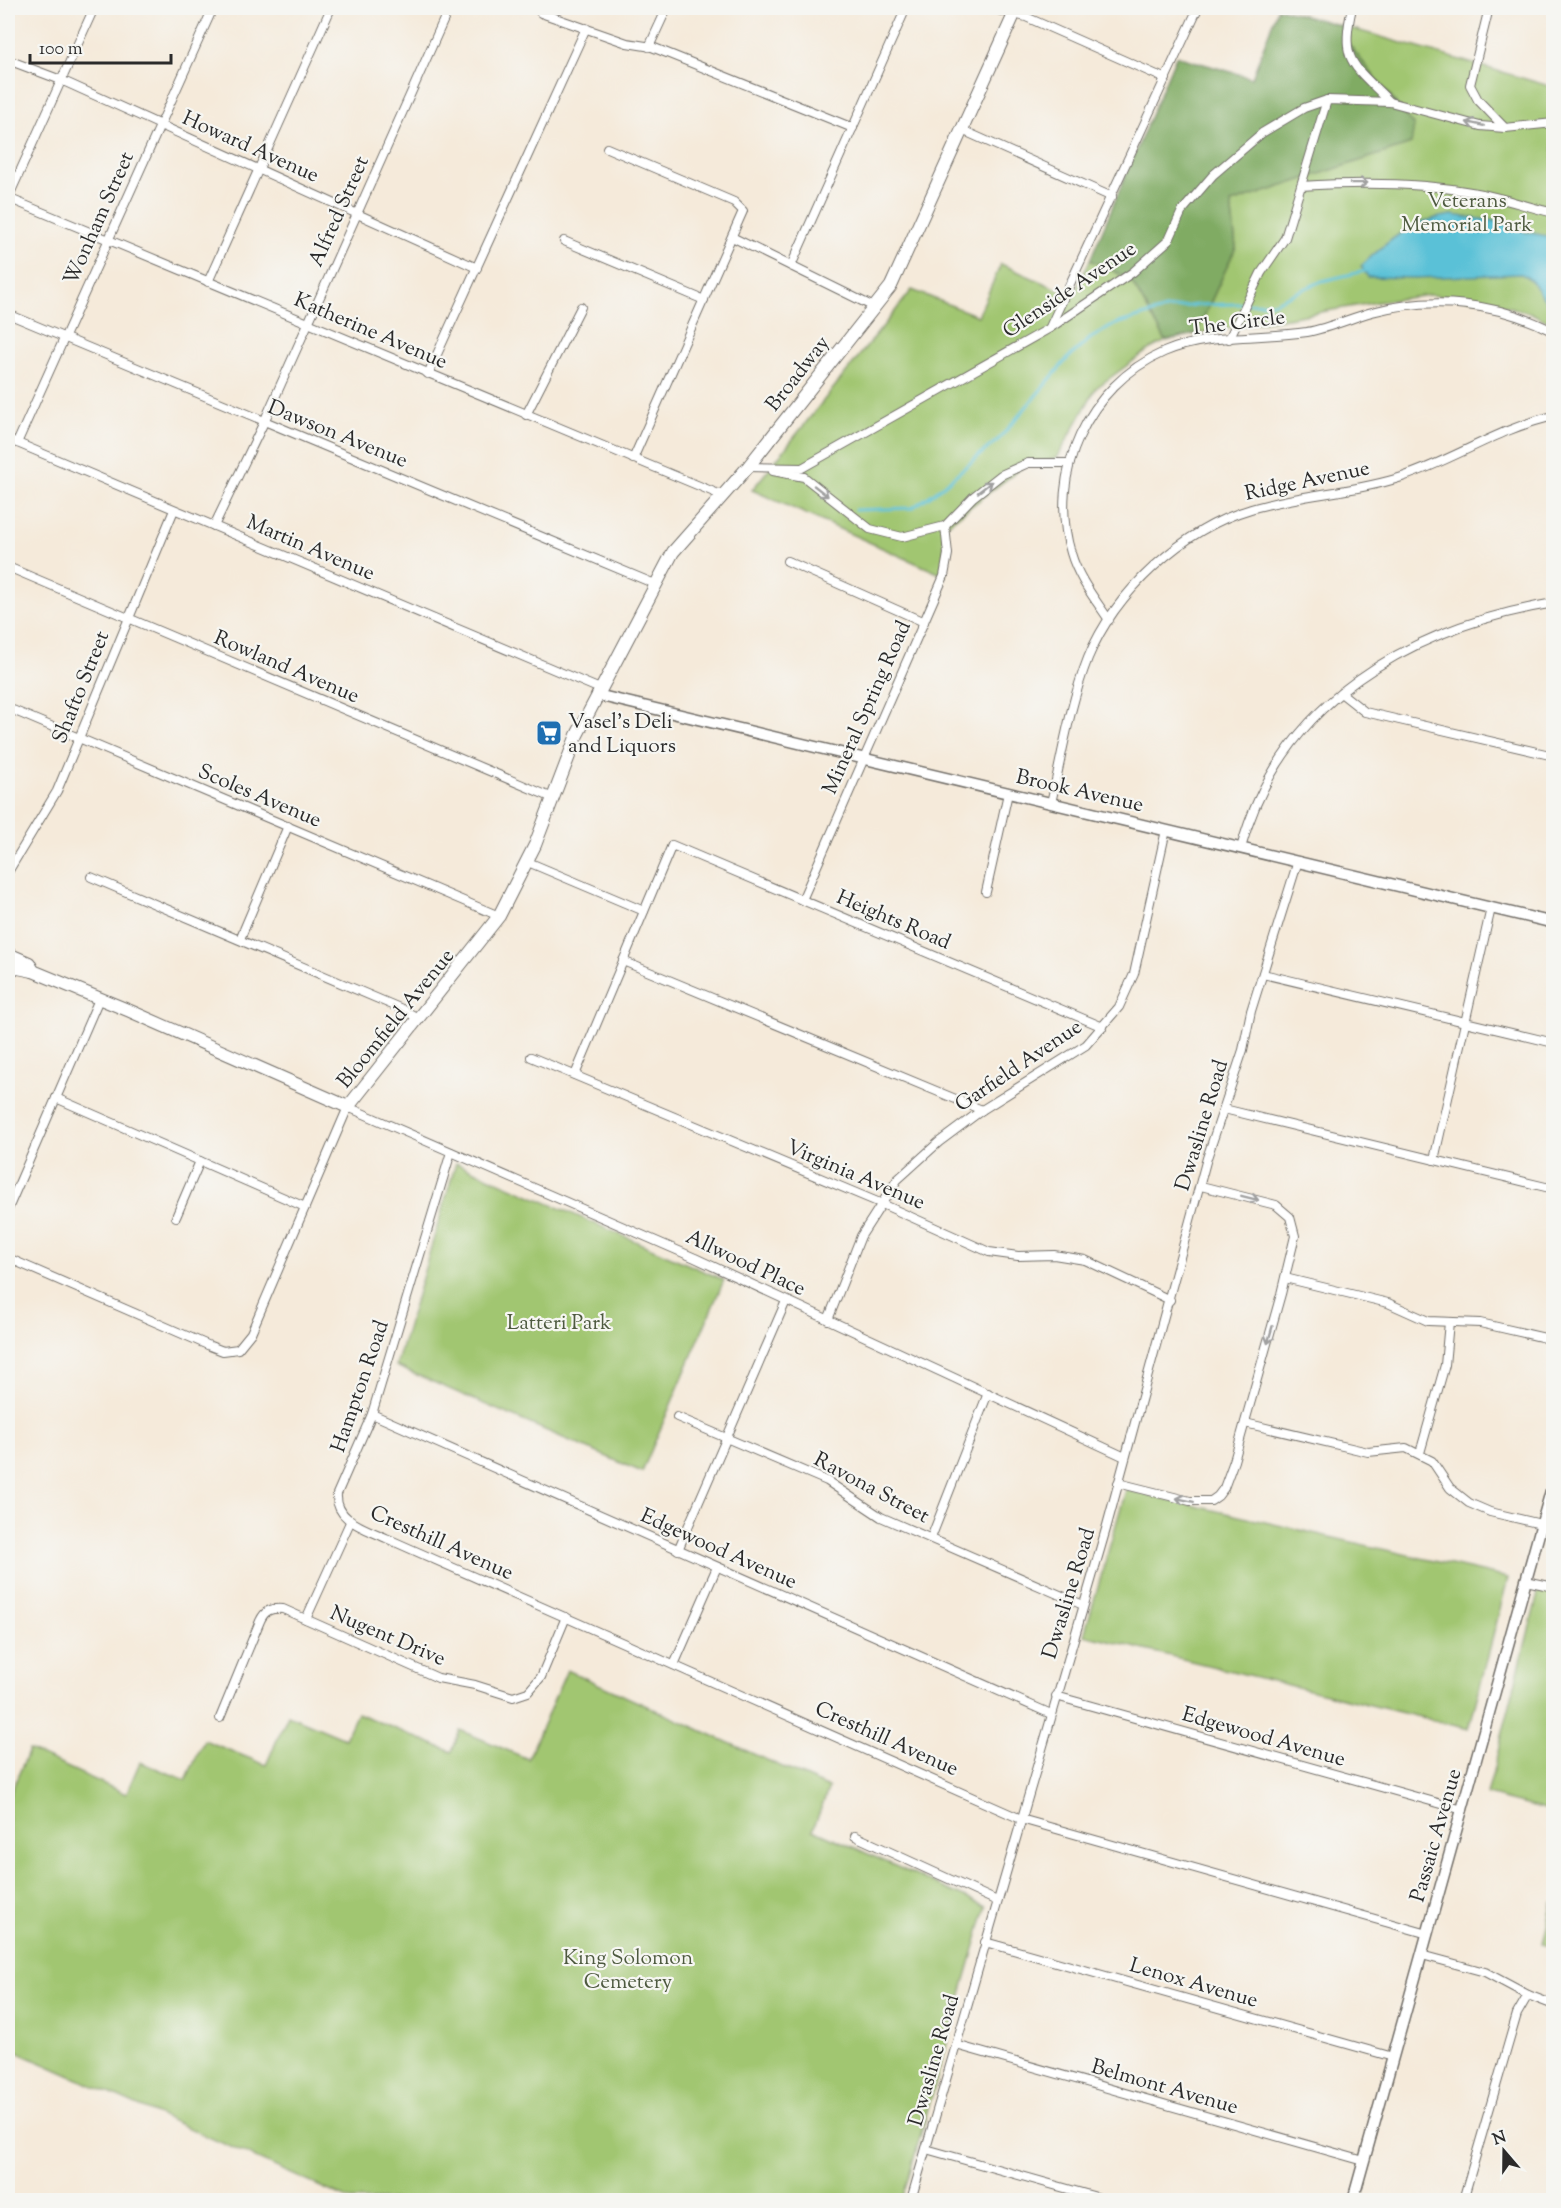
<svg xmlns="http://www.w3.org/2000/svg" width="1561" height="2208" font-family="'Sorts Mill Goudy',serif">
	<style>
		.green { fill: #a1c671; stroke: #66784e; stroke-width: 1.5 }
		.forest { fill: #80ab63; stroke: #566b47; stroke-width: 1.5 }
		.water { fill: #5ac1d7; stroke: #427681; stroke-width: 1.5 }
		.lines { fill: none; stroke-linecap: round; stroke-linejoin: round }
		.stream { stroke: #5ac1d7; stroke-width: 3 }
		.street-casing { stroke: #726e68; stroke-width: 10 }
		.secondary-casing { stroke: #726e68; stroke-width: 13 }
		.primary-casing { stroke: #726e68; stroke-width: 14 }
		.street { stroke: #fff; stroke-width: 8 }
		.secondary { stroke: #fff; stroke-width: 10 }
		.primary { stroke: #fff; stroke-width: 12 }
		.oneway { stroke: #a0a0a0 }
		.labels { text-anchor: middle; stroke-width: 4.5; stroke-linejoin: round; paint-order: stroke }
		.street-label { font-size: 21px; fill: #2b2b2b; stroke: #f6f6f2 }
		.park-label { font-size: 21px; fill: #4e5a40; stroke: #f6f6f2 }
		.poi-label { font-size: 21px; fill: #2b2b2b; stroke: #f6f6f2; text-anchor: start }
	</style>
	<rect width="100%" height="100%" fill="#f6f6f2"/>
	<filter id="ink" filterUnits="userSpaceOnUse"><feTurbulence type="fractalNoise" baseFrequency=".0167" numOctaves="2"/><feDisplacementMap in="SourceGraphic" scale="12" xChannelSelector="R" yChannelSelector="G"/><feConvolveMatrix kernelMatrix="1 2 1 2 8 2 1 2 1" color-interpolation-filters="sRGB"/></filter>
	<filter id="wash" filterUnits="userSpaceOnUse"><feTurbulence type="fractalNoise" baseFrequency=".008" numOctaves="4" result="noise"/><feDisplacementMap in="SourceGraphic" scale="24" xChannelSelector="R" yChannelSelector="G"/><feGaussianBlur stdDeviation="1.35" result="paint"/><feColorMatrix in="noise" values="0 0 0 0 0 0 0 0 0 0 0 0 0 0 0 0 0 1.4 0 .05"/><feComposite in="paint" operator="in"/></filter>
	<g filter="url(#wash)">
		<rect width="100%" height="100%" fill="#f5eada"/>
		<g class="green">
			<polygon points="1350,28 1553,87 1553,324 1531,313 1484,300 1430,295 1378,302 1196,334 1236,247 1231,203 1411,144 1347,41"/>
			<polygon points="1090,260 1130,279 1166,341 1150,349 1096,388 1057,458 1024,466 944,527 945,576 752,490 912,290 978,316 1001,264 1073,296"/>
			<polygon points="456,1163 724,1280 642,1472 396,1366"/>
			<polygon points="1126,1490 1508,1578 1469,1729 1084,1635"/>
			<polygon points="1539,1590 1553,1594 1553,1812 1487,1795"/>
			<polygon points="567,1670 829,1788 813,1829 986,1907 902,2200 350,2200 8,2048 8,1799 29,1750 126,1794 140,1762 186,1780 204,1740 266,1765 288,1715 345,1739 357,1713 452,1752 460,1730 528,1759"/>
			<polygon points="1553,1902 1553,1946 1543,1943"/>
		</g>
		<polygon class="forest" points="1278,8 1350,28 1347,42 1414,126 1411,144 1231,203 1236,247 1196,334 1166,341 1130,279 1090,260 1176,56 1252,78"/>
		<path class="water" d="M1452,215L1495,221L1526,232L1553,237V309C1540,299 1537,280 1521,274L1415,278L1368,277L1361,266C1390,239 1412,220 1452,215Z"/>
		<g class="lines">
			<polyline class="stream" points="855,510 912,508 934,493 999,439 1068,358 1091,338 1116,324 1166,309 1197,305 1273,303 1322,281 1365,271"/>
		</g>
	</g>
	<g filter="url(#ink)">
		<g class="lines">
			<g class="street-casing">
				<g id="street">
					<polyline points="537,8 541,13 627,43 652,47 853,128"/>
					<polyline points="989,8 1026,17 1166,79"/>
					<path d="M1352,8C1339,62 1354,65 1390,102"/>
					<polyline points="1489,8 1470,85 1478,100 1505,128"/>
					<polyline points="649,47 667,8"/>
					<polyline points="8,60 61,80 477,268"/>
					<polyline points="962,130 1112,197"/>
					<polyline points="607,148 734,202 743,211 633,459"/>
					<path d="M1301,186C1360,182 1419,182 1477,193C1503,198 1528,207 1554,213"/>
					<polyline points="8,198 721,495"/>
					<polyline points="8,198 94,8"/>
					<polyline points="732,237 874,307"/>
					<polyline points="564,241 704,300"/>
					<polyline points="791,266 906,8"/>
					<polyline points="208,282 331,8"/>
					<polyline points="8,314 655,584"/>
					<polyline points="1050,327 1198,8"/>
					<polyline points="1229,339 1261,273 1285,238 1327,100"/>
					<polyline points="428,374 586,28"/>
					<polyline points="526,415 581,307"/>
					<polyline points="8,439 600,689"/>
					<polyline points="17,443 213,8"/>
					<polyline points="748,467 802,468 1050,328 1133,272 1169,240 1182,211 1213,175 1262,133 1304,108 1327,100 1390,102 1480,126 1505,128 1554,123"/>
					<polyline points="773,471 804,477 870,529 902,537 945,526 973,497 1001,475 1028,463 1070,463"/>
					<polyline points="214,526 264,422 449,8"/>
					<polyline points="787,561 924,622"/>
					<polyline points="8,567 553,798"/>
					<path d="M1109,620C1095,599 1078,578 1071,553C1047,474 1088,385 1164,352C1208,333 1260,339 1307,332C1329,328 1351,318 1372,312C1433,296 1498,302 1554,332"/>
					<polyline points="1341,693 1365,712 1554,756"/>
					<polyline points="8,708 499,916"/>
					<path d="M1051,803C1062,755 1070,704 1088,658C1115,592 1183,529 1251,509C1300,494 1353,493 1402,477C1454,460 1499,428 1554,416"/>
					<path d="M1241,848C1281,700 1411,627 1554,603"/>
					<polyline points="528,862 644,911"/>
					<polyline points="8,872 57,791 174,510"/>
					<polyline points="91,877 402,1009 418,1018"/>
					<polyline points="986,892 1008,793"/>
					<polyline points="802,900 944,576 948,554 945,526"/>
					<polyline points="240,939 288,826"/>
					<polyline points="623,961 982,1110"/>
					<polyline points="1263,974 1554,1043"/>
					<polyline points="531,1057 880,1203 989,1252 1018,1256 1054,1255 1085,1260 1170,1300"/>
					<polyline points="575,1075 672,845 1103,1027"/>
					<polyline points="56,1098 305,1207"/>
					<polyline points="1224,1109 1554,1189"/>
					<path d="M451,1152L372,1414L337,1494C335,1521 365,1528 386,1538L1021,1819L1428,1934"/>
					<polyline points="1434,1160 1491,908"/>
					<polyline points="8,1209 99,999"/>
					<polyline points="176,1217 200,1161"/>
					<polyline points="8,1258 210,1346 223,1351 238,1349 251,1333 348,1107 695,1258 1125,1457"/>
					<polyline points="1285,1278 1388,1303 1428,1321 1480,1323 1554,1340"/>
					<polyline points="828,1320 861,1236 897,1180 939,1142 982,1110 1086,1045 1119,1007 1134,974 1166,830"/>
					<polyline points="372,1414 1051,1714"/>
					<polyline points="677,1417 827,1481 881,1517 1083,1605"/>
					<polyline points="1245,1423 1368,1452 1406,1448 1432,1461 1450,1488 1469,1503 1490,1512 1541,1524"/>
					<polyline points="1420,1453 1445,1365 1449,1322"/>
					<polyline points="1118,1483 1190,1501 1211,1501 1218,1496 1224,1488 1234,1461 1281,1294 1295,1236 1290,1217 1276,1205 1201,1186"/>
					<polyline points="931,1538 988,1393"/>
					<polyline points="678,1550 786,1301"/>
					<polyline points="1526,1581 1554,1587"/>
					<polyline points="306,1619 351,1520"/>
					<polyline points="674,1665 717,1567"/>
					<polyline points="1056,1696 1463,1810"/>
					<path d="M220,1718L260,1621C265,1610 271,1608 283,1609L438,1678L475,1685L513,1697L528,1692L541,1677L566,1617"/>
					<polyline points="855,1836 997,1901"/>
					<polyline points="985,1942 1393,2057"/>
					<polyline points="1422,1955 1485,1972 1528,1995 1554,2005"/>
					<polyline points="956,2045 1364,2161"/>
					<polyline points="926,2149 1107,2200"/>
					<polyline points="911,2200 1106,1529 1207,1158 1243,1050 1251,1011 1298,861"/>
					<polyline points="1463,2200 1517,2014 1528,1995"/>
				</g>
			</g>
			<g class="secondary-casing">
				<g id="secondary">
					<polyline points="597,695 1554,923"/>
					<polyline points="1353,2200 1554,1480"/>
				</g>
			</g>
			<g class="primary-casing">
				<g id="primary">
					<polyline points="8,954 29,963 33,971"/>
					<polyline points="8,966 33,971 130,1011 348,1107 499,916 535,845 577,735 673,552 748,467 891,286 1017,8"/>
				</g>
			</g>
			<use href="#street" class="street"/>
			<use href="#secondary" class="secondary"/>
			<use href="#primary" class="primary"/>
		</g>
		<defs><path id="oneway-shaft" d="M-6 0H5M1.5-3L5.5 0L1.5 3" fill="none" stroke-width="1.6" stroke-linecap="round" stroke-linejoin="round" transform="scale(1.5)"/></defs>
		<g class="oneway">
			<use href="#oneway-shaft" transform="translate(1475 124) rotate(-168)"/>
			<use href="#oneway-shaft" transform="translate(1359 183) rotate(-1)"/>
			<use href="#oneway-shaft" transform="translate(985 487) rotate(-38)"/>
			<use href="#oneway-shaft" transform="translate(821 491) rotate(38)"/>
			<use href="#oneway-shaft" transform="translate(1250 1198) rotate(14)"/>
			<use href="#oneway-shaft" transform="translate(1270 1335) rotate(106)"/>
			<use href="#oneway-shaft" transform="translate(1185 1500) rotate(-168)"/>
		</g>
	</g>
	<defs>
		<g id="supermarket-square" transform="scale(1.35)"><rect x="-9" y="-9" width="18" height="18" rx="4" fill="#1f6fb2" stroke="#f6f6f2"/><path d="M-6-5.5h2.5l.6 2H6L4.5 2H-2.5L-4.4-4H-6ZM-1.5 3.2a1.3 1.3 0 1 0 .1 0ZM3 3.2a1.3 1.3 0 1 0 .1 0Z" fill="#fff"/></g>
	</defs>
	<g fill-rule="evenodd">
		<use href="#supermarket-square" x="549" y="733"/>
	</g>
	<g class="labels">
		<g class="street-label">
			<text transform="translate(251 146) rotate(24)" y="7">Howard Avenue</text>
			<text transform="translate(338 211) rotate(-66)" y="7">Alfred Street</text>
			<text transform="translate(98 218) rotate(-66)" y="7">Wonham Street</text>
			<text transform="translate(1069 289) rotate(-34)" y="7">Glenside Avenue</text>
			<text transform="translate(1237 322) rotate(-7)" y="7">The Circle</text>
			<text transform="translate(371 330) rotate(23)" y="7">Katherine Avenue</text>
			<text transform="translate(797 373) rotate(-52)" y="7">Broadway</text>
			<text transform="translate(338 433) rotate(22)" y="7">Dawson Avenue</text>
			<text transform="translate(1307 480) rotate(-12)" y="7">Ridge Avenue</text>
			<text transform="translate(311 547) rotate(23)" y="7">Martin Avenue</text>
			<text transform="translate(287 666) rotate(23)" y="7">Rowland Avenue</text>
			<text transform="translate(80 687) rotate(-68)" y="7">Shafto Street</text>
			<text transform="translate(866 707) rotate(-66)" y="7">Mineral Spring Road</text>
			<text transform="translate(1080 790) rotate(13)" y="7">Brook Avenue</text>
			<text transform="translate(260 795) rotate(23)" y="7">Scoles Avenue</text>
			<text transform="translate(894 919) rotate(23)" y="7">Heights Road</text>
			<text transform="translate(395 1018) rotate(-51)" y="7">Bloomfield Avenue</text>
			<text transform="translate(1018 1065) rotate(-34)" y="7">Garfield Avenue</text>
			<text transform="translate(1201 1125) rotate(-73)" y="7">Dwasline Road</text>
			<text transform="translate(856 1174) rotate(23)" y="7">Virginia Avenue</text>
			<text transform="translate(746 1262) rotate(25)" y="7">Allwood Place</text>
			<text transform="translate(359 1386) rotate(-71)" y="7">Hampton Road</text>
			<text transform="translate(872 1487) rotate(28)" y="7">Ravona Street</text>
			<text transform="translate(442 1542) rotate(24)" y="7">Cresthill Avenue</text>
			<text transform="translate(719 1548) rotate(24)" y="7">Edgewood Avenue</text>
			<text transform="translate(1068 1593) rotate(-73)" y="7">Dwasline Road</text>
			<text transform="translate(388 1635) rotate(23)" y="7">Nugent Drive</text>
			<text transform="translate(1264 1736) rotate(16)" y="7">Edgewood Avenue</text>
			<text transform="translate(887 1738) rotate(24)" y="7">Cresthill Avenue</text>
			<text transform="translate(1435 1835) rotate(-74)" y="7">Passaic Avenue</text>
			<text transform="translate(1194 1982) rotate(16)" y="7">Lenox Avenue</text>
			<text transform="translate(933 2060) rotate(-74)" y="7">Dwasline Road</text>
			<text transform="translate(1165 2086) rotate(16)" y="7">Belmont Avenue</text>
		</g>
		<g class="park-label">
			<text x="1467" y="207">Veterans<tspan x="1467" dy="24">Memorial Park</tspan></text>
			<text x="559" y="1329">Latteri Park</text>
			<text x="628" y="1964">King Solomon<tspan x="628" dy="24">Cemetery</tspan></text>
		</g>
		<g class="poi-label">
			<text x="568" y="728">Vasel's Deli<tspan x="568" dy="24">and Liquors</tspan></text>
		</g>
	</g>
	<rect width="1561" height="2208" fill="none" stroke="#f6f6f2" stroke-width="30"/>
	<g transform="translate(1504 2151) rotate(340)" stroke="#f6f6f2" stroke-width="4.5" paint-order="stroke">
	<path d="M0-4.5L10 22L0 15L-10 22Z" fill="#2b2b2b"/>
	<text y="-9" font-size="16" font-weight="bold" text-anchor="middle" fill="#2b2b2b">N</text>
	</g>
	<path d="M30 54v9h141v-9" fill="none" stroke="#2b2b2b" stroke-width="3"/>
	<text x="39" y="54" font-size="18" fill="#2b2b2b" stroke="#f6f6f2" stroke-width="4.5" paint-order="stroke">100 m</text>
</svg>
